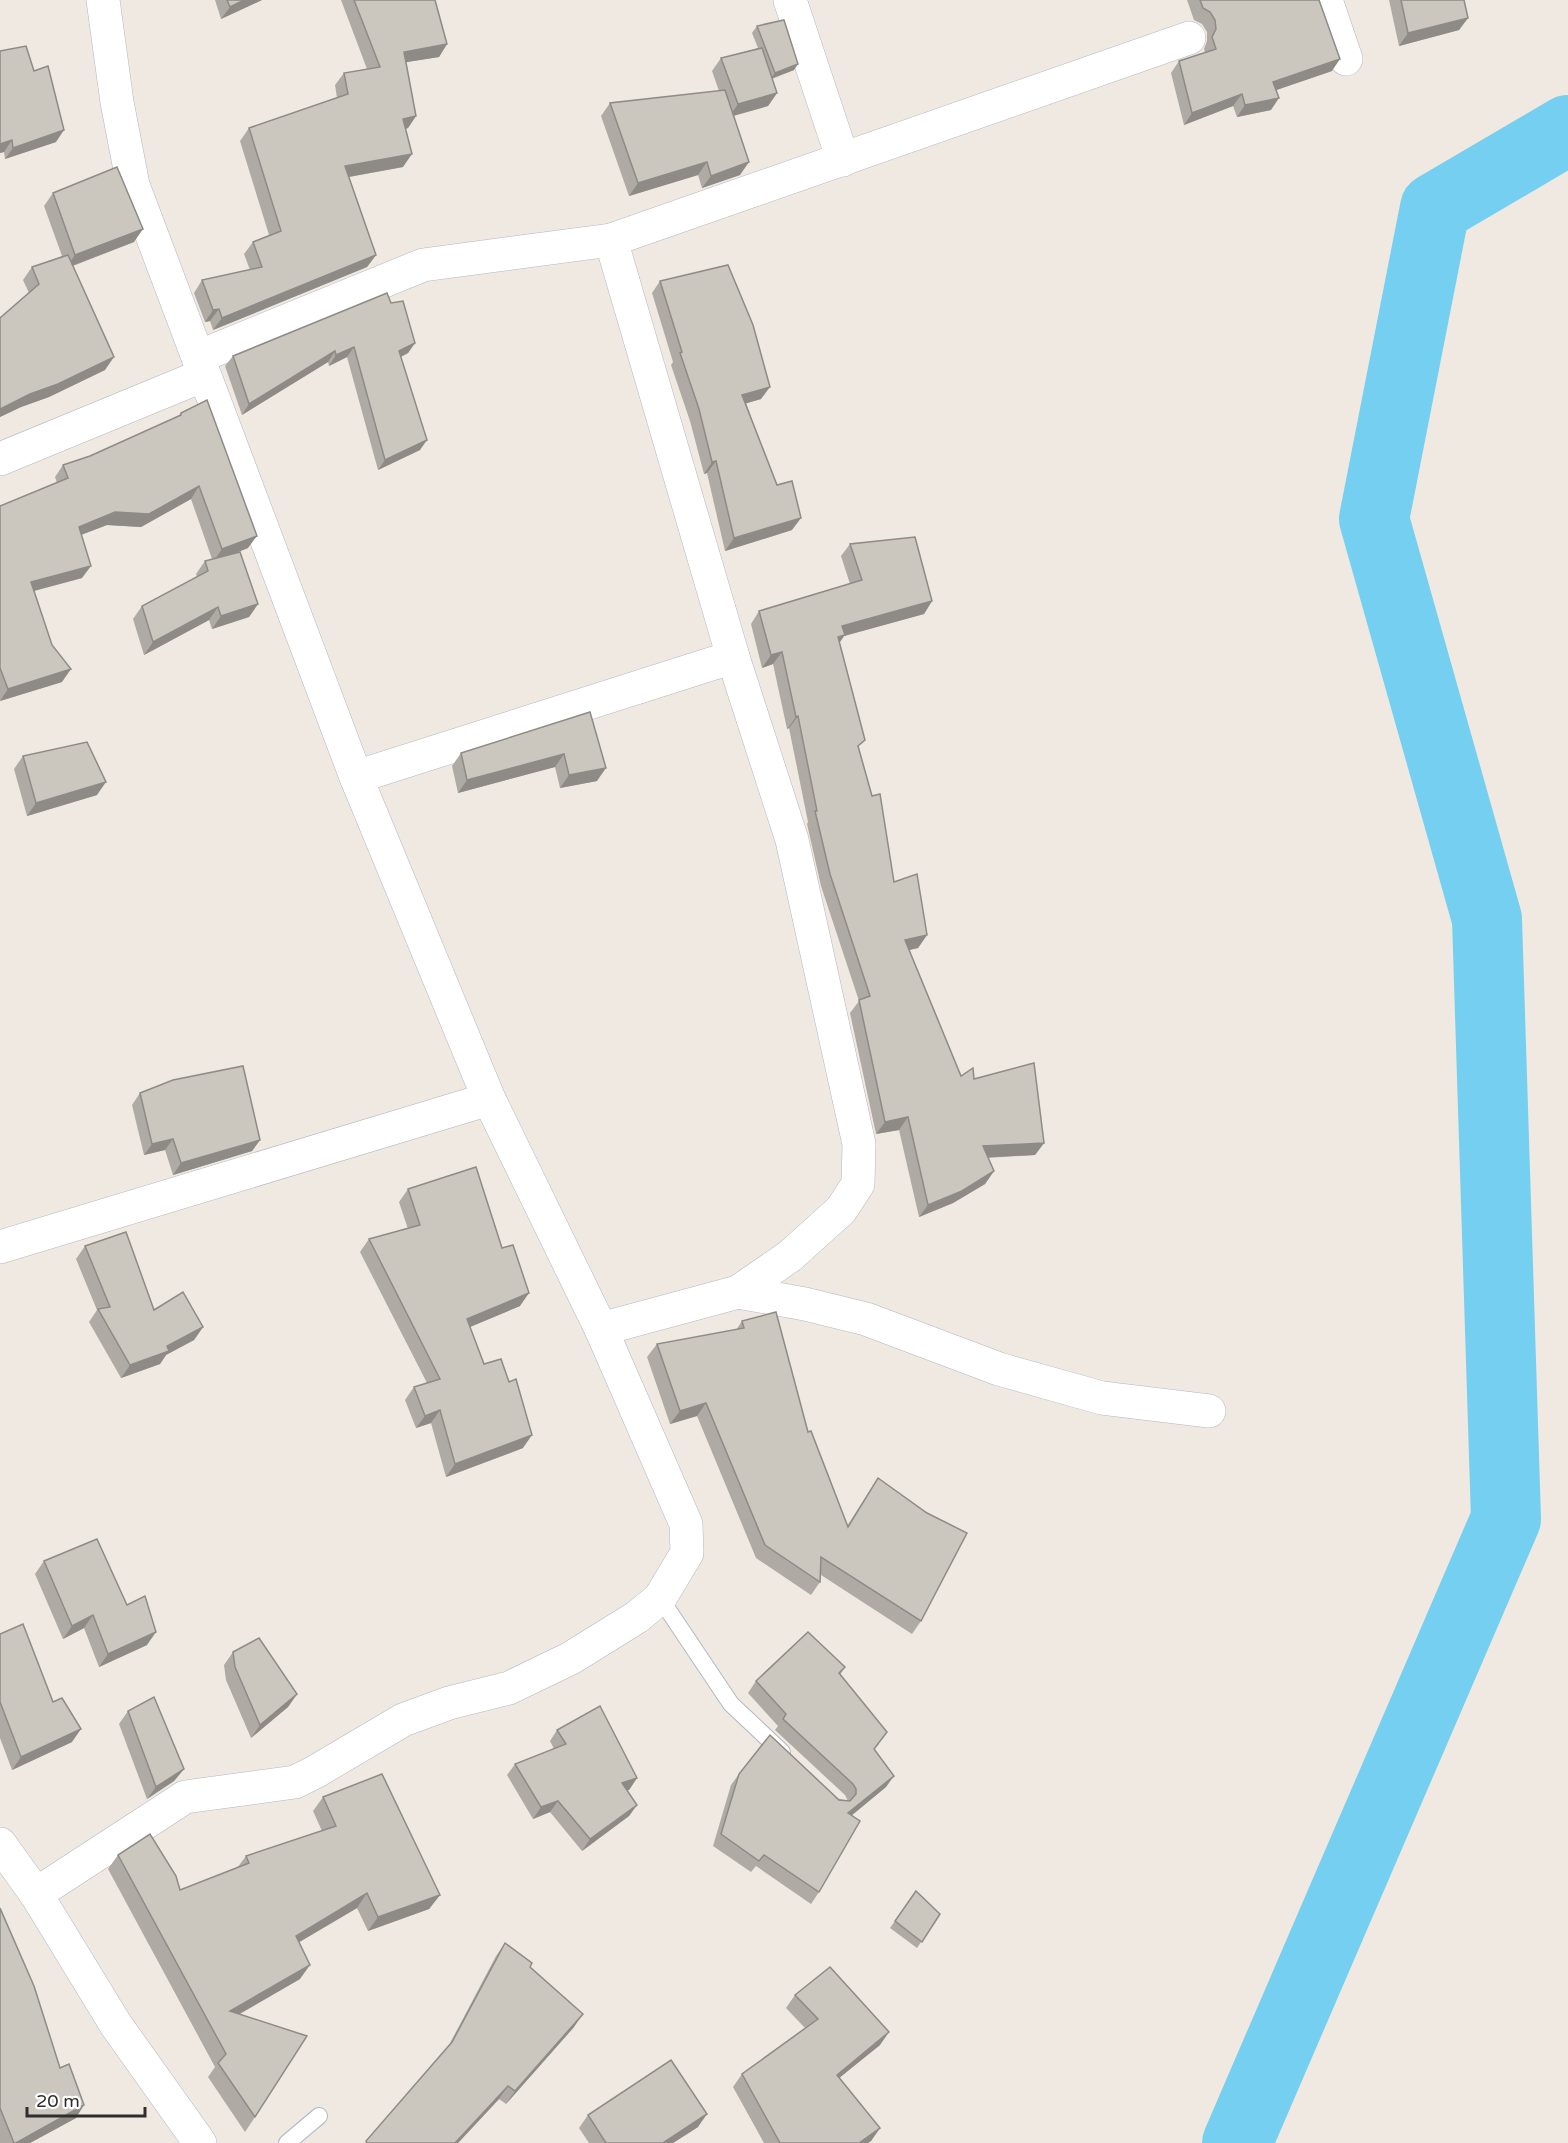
<svg xmlns="http://www.w3.org/2000/svg" width="1568" height="2143" font-family="'Varela Round',sans-serif">
	<style>
		.lines { fill: none; stroke-linecap: round; stroke-linejoin: round }
		.river { stroke: #75cff0; stroke-width: 70 }
		.service-casing { stroke: #b4b7c1; stroke-width: 18 }
		.minor-casing { stroke: #b4b7c1; stroke-width: 34 }
		.service { stroke: #fff; stroke-width: 16 }
		.minor { stroke: #fff; stroke-width: 33 }
		.wall { fill: #afaba4 }
		.shaded-wall { fill: #8e8b86 }
		.building { fill: #cbc7bf; stroke: #8e8b86; stroke-width: 1.5 }
	</style>
	<rect width="100%" height="100%" fill="#efe9e1"/>
	<g class="lines">
		<polyline class="river" points="1237,2143 1506,1519 1487,919 1374,519 1435,208 1568,130"/>
		<g class="service-casing">
			<g id="service">
				<polyline points="660,1598 731,1704 782,1752"/>
				<polyline points="287,2143 319,2116"/>
			</g>
		</g>
		<g class="minor-casing">
			<g id="minor">
				<polyline points="790,0 843,160"/>
				<polyline points="1326,0 1346,59"/>
				<polyline points="611,240 733,657"/>
				<polyline points="198,357 423,265 611,240 1189,38"/>
				<polyline points="0,459 204,375"/>
				<polyline points="356,777 733,657 792,840 859,1144 858,1184 841,1210 790,1256 738,1292 601,1329"/>
				<polyline points="0,1247 489,1099"/>
				<polyline points="738,1292 805,1304 866,1319 999,1369 1102,1398 1209,1411"/>
				<polyline points="0,1844 36,1894 116,2025 200,2143"/>
				<polyline points="36,1894 185,1797 295,1782 315,1772 403,1720 449,1703 509,1688 571,1658 637,1617 660,1598 687,1553 686,1524 601,1329 489,1099 356,777 133,185 117,102 103,0"/>
			</g>
		</g>
		<use href="#service" class="service"/>
		<use href="#minor" class="minor"/>
	</g>
	<g class="wall">
		<polygon points="215,0 262,0 221,19"/>
		<polygon points="341,0 435,0 447,44 439,57 406,62 416,116 408,128 406,129 403,167 349,177 376,255 367,267 213,330 210,321 205,322 194,293 202,280 250,270 244,254 253,242 269,235 240,141 249,128 337,98 335,85 344,73 367,69"/>
		<polygon points="1187,0 1319,0 1332,71 1276,90 1271,110 1237,117 1233,106 1184,125 1171,73 1179,61 1205,53 1204,49 1207,41 1207,32 1202,24 1194,20"/>
		<polygon points="1389,0 1464,0 1468,18 1459,30 1399,46"/>
		<polygon points="757,26 794,70 772,79 777,93 768,106 733,116 740,175 702,188 698,175 629,196 601,116 610,103 719,91 712,71 721,58 758,48 752,33"/>
		<polygon points="0,51 56,142 5,159 4,152 0,153"/>
		<polygon points="53,193 134,242 73,266 105,370 49,397 21,407 0,417 0,318 29,293 23,280 32,267 62,256 44,206"/>
		<polygon points="660,281 761,399 746,403 792,530 725,551 707,473 704,474 690,421 671,365 673,362 652,293"/>
		<polygon points="415,343 408,353 401,357 420,450 378,470 347,357 329,366 328,362 242,415 225,366 233,356"/>
		<polygon points="181,413 248,548 238,552 258,604 249,617 212,629 209,620 144,655 133,619 142,606 197,577 196,574 205,561 212,559 191,499 141,527 107,525 81,535 82,578 34,591 62,682 0,701 0,506 57,483 55,477 63,465 90,456 178,416"/>
		<polygon points="850,544 932,601 924,614 844,636 839,643 859,749 894,882 927,935 918,948 909,950 961,1076 974,1079 1044,1143 1035,1155 988,1158 994,1171 985,1184 953,1203 919,1217 899,1130 876,1134 850,1013 859,1001 821,886 807,824 808,822 789,728 787,729 773,664 762,668 751,624 759,611 850,584 841,556"/>
		<polygon points="590,712 597,781 560,788 555,767 458,793 452,766 461,753"/>
		<polygon points="23,756 97,795 27,816 14,769"/>
		<polygon points="140,1093 260,1140 252,1151 173,1175 165,1150 144,1155 132,1105"/>
		<polygon points="408,1189 520,1306 470,1327 484,1364 523,1448 446,1477 431,1423 416,1428 405,1400 414,1387 427,1383 360,1252 369,1239 408,1229 399,1202"/>
		<polygon points="85,1246 154,1310 203,1327 194,1340 166,1355 160,1364 121,1378 89,1322 97,1310 76,1259"/>
		<polygon points="742,1321 808,1432 847,1526 878,1478 921,1621 912,1634 821,1575 820,1582 811,1595 756,1558 697,1416 670,1424 647,1357 657,1344 736,1330"/>
		<polygon points="44,1561 127,1605 147,1645 99,1667 84,1628 63,1639 35,1574"/>
		<polygon points="0,1634 53,1702 72,1742 12,1770 0,1738"/>
		<polygon points="233,1652 297,1694 288,1707 251,1738 226,1680 224,1665"/>
		<polygon points="845,1667 840,1675 879,1744 874,1749 886,1787 852,1815 819,1892 811,1904 756,1866 751,1872 713,1846 731,1785 739,1774 848,1801 845,1795 775,1730 778,1726 748,1693 756,1681"/>
		<polygon points="128,1711 184,1769 174,1781 147,1799 119,1724"/>
		<polygon points="557,1730 637,1778 629,1790 627,1790 637,1805 629,1816 582,1851 550,1812 533,1819 507,1775 515,1764 554,1749 550,1741"/>
		<polygon points="323,1797 440,1895 429,1909 368,1931 357,1908 299,1942 300,1979 240,2014 255,2117 245,2132 208,2077 215,2067 108,1869 118,1855 180,1890 237,1868 246,1856 322,1831 313,1811"/>
		<polygon points="916,1891 940,1914 917,1948 890,1928"/>
		<polygon points="0,1908 76,2118 30,2143 0,2143"/>
		<polygon points="505,1943 530,1967 574,2027 506,2104 499,2099 458,2143 365,2143 447,2049 496,1956"/>
		<polygon points="795,1995 880,2045 839,2078 880,2128 871,2141 868,2143 764,2143 733,2087 742,2074 805,2028 786,2008"/>
		<polygon points="588,2115 698,2127 673,2143 589,2143 579,2128"/>
	</g>
	<g class="shaded-wall">
		<polygon points="244,0 262,0 221,19 230,7"/>
		<polygon points="1468,18 1459,30 1399,46 1408,33"/>
		<polygon points="447,44 439,57 395,64 404,52"/>
		<polygon points="1340,59 1332,71 1265,94 1273,82"/>
		<polygon points="798,64 794,70 770,79 775,73"/>
		<polygon points="777,93 768,106 729,117 738,104"/>
		<polygon points="1242,94 1233,106 1184,125 1192,113"/>
		<polygon points="1279,98 1271,110 1237,117 1245,105"/>
		<polygon points="416,116 408,128 395,132 403,119"/>
		<polygon points="64,130 56,142 5,159 13,148"/>
		<polygon points="12,140 4,152 0,153 0,144"/>
		<polygon points="412,154 403,167 337,179 345,166"/>
		<polygon points="707,162 698,175 629,196 638,183"/>
		<polygon points="749,162 740,175 702,188 711,176"/>
		<polygon points="143,229 134,242 66,268 75,255"/>
		<polygon points="376,255 367,267 213,330 222,318"/>
		<polygon points="219,309 210,321 205,322 213,310"/>
		<polygon points="415,343 408,353 392,361 399,351"/>
		<polygon points="354,347 347,357 329,366 336,355"/>
		<polygon points="335,351 328,362 242,415 249,404"/>
		<polygon points="114,357 105,370 49,397 21,407 0,417 0,409 30,394"/>
		<polygon points="770,387 761,399 734,407 742,395"/>
		<polygon points="427,440 420,450 378,470 385,460"/>
		<polygon points="716,461 707,473 704,474 712,462"/>
		<polygon points="199,486 191,499 141,527 107,525 70,539 79,527 115,512"/>
		<polygon points="801,518 792,530 725,551 734,538"/>
		<polygon points="257,536 248,548 213,562 222,549"/>
		<polygon points="91,566 82,578 22,594 31,582"/>
		<polygon points="932,601 924,614 844,636 836,648 829,649 842,626"/>
		<polygon points="258,604 249,617 212,629 221,616"/>
		<polygon points="218,607 209,620 144,655 153,642"/>
		<polygon points="782,652 773,664 762,668 771,655"/>
		<polygon points="71,669 62,682 0,701 8,689"/>
		<polygon points="798,716 789,728 787,729 796,717"/>
		<polygon points="564,754 555,767 458,793 467,780"/>
		<polygon points="606,768 597,781 560,788 569,775"/>
		<polygon points="106,782 97,795 27,816 36,803"/>
		<polygon points="927,935 918,948 896,953 905,940"/>
		<polygon points="908,1117 899,1130 876,1134 885,1122"/>
		<polygon points="173,1139 165,1150 144,1155 152,1144"/>
		<polygon points="260,1140 252,1151 173,1175 181,1163"/>
		<polygon points="1044,1143 1035,1155 974,1158 983,1146"/>
		<polygon points="994,1171 985,1184 953,1203 919,1217 928,1205"/>
		<polygon points="529,1293 520,1306 458,1332 467,1319"/>
		<polygon points="203,1327 194,1340 166,1355 160,1364 121,1378 130,1365"/>
		<polygon points="706,1403 697,1416 670,1424 680,1411"/>
		<polygon points="440,1410 431,1423 416,1428 425,1416"/>
		<polygon points="532,1435 523,1448 446,1477 455,1464"/>
		<polygon points="93,1615 84,1628 63,1639 72,1626"/>
		<polygon points="156,1632 147,1645 99,1667 108,1654"/>
		<polygon points="297,1694 288,1707 251,1738 260,1725"/>
		<polygon points="81,1729 72,1742 12,1770 21,1757"/>
		<polygon points="184,1769 174,1781 147,1799 156,1787"/>
		<polygon points="894,1776 886,1787 840,1825 848,1813"/>
		<polygon points="637,1778 629,1790 614,1794 622,1783"/>
		<polygon points="558,1801 550,1812 533,1819 541,1807"/>
		<polygon points="637,1805 629,1816 582,1851 590,1839"/>
		<polygon points="367,1893 357,1908 286,1950 296,1936"/>
		<polygon points="440,1895 429,1909 368,1931 378,1917"/>
		<polygon points="310,1965 300,1979 220,2025 230,2011"/>
		<polygon points="583,2014 574,2027 506,2104 515,2091"/>
		<polygon points="889,2032 880,2045 828,2087 837,2075"/>
		<polygon points="508,2086 499,2099 458,2143 455,2143"/>
		<polygon points="84,2105 76,2118 30,2143 16,2143"/>
		<polygon points="707,2114 698,2127 673,2143 663,2143"/>
		<polygon points="880,2128 871,2141 868,2143 859,2143"/>
	</g>
	<g class="building">
		<polygon points="227,0 244,0 230,7"/>
		<polygon points="354,0 435,0 447,44 404,52 416,116 403,119 412,154 345,166 376,255 222,318 219,309 213,310 202,280 262,267 253,242 281,231 249,128 348,94 344,73 380,67"/>
		<polygon points="1200,0 1319,0 1340,59 1273,82 1279,98 1245,105 1242,94 1192,113 1179,61 1216,49 1212,37 1216,29 1215,20 1210,12 1203,8"/>
		<polygon points="1401,0 1464,0 1468,18 1408,33"/>
		<polygon points="784,20 798,64 775,73 757,26"/>
		<polygon points="26,46 34,71 48,66 64,130 13,148 12,140 0,144 0,51"/>
		<polygon points="762,48 777,93 738,104 721,58"/>
		<polygon points="725,90 749,162 711,176 707,162 638,183 610,103"/>
		<polygon points="117,167 143,229 75,255 53,193"/>
		<polygon points="68,255 114,357 58,384 30,394 0,409 0,318 39,284 32,267"/>
		<polygon points="728,265 753,325 770,387 742,395 777,485 792,481 801,518 734,538 716,461 712,462 699,409 680,353 682,352 660,281"/>
		<polygon points="387,293 391,303 403,301 415,343 399,351 427,440 385,460 354,347 336,355 335,351 249,404 233,356"/>
		<polygon points="207,400 257,536 222,549 199,486 149,514 115,512 79,527 91,566 31,582 52,645 71,669 8,689 0,668 0,506 68,478 63,465 90,456 181,415 181,413"/>
		<polygon points="915,537 932,601 842,626 845,635 838,637 865,740 858,746 872,796 880,794 894,882 917,874 927,935 905,940 961,1076 973,1068 974,1079 1034,1063 1044,1143 983,1146 994,1171 962,1191 928,1205 908,1117 885,1122 859,1000 870,996 830,874 815,811 817,811 798,716 796,717 782,652 771,655 759,611 862,580 850,544"/>
		<polygon points="240,552 258,604 221,616 218,607 153,642 142,606 208,571 205,561"/>
		<polygon points="590,712 606,768 569,775 564,754 467,780 461,753"/>
		<polygon points="87,742 106,782 36,803 23,756"/>
		<polygon points="243,1066 260,1140 181,1163 173,1139 152,1144 140,1093 173,1080"/>
		<polygon points="476,1167 502,1248 513,1245 529,1293 467,1319 484,1364 501,1359 509,1382 516,1379 532,1435 455,1464 440,1410 425,1416 414,1387 440,1379 369,1239 420,1225 408,1189"/>
		<polygon points="126,1232 154,1310 183,1292 203,1327 167,1346 169,1351 130,1365 98,1309 110,1307 85,1246"/>
		<polygon points="776,1312 808,1432 811,1431 848,1527 878,1478 927,1513 967,1533 921,1621 821,1557 820,1582 765,1545 706,1403 680,1411 657,1344 744,1328 742,1321"/>
		<polygon points="97,1539 127,1605 145,1596 156,1632 108,1654 93,1615 72,1626 44,1561"/>
		<polygon points="23,1624 53,1702 62,1698 81,1729 21,1757 0,1702 0,1634"/>
		<polygon points="808,1632 845,1667 839,1673 887,1732 874,1749 894,1776 848,1813 860,1821 819,1892 764,1855 759,1861 721,1834 739,1774 770,1735 839,1800 850,1801 856,1794 856,1789 853,1784 783,1719 786,1714 756,1681"/>
		<polygon points="259,1638 297,1694 260,1725 235,1667 233,1652"/>
		<polygon points="154,1697 184,1769 156,1787 128,1711"/>
		<polygon points="600,1706 637,1778 622,1783 637,1805 590,1839 558,1801 541,1807 515,1764 566,1744 557,1730"/>
		<polygon points="382,1774 440,1895 378,1917 367,1893 296,1936 310,1965 230,2011 307,2036 255,2117 218,2063 226,2054 118,1855 150,1834 176,1876 180,1890 249,1863 246,1856 336,1826 323,1797"/>
		<polygon points="916,1891 940,1914 922,1942 895,1921"/>
		<polygon points="0,1908 34,1986 60,2068 69,2064 84,2105 16,2143 14,2143 0,2108"/>
		<polygon points="505,1943 532,1963 530,1967 583,2014 515,2091 508,2086 455,2143 367,2143 366,2141 452,2042"/>
		<polygon points="830,1967 889,2032 837,2075 880,2128 859,2143 780,2143 742,2074 818,2019 795,1995"/>
		<polygon points="671,2060 707,2114 663,2143 606,2143 588,2115"/>
	</g>
	<path d="M27 2107v9h118v-9" fill="none" stroke="#2e2e2e" stroke-width="3"/>
	<text x="36" y="2107" font-size="18" fill="#2e2e2e" stroke="#ffffff" stroke-width="4.5" paint-order="stroke">20 m</text>
</svg>
